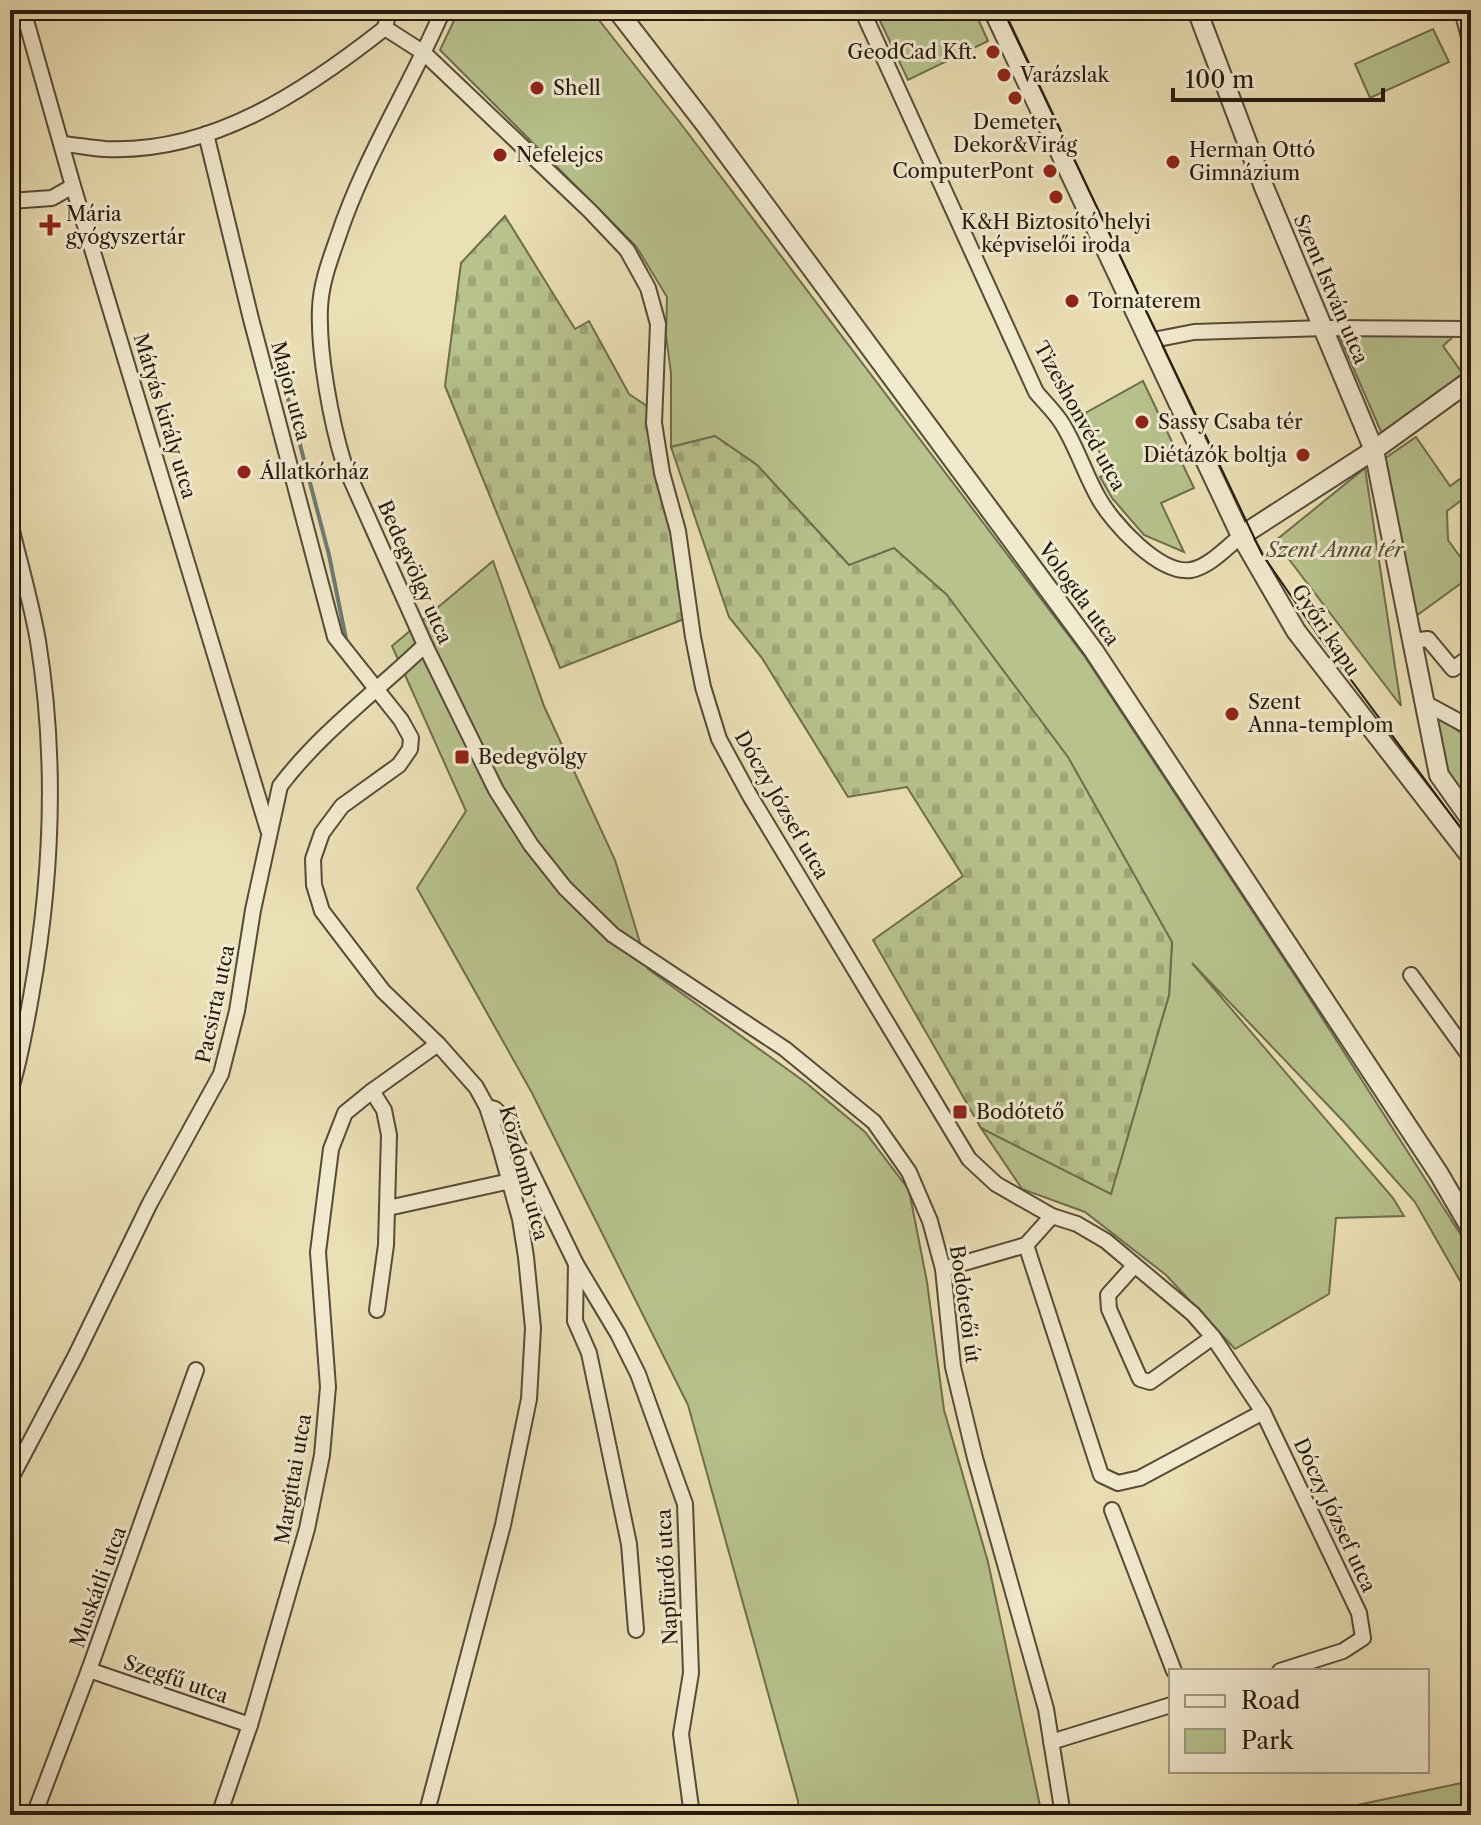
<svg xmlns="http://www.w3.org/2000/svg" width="1481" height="1825" font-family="'Libre Caslon Text',serif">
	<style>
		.green { fill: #b7c28d; stroke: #6e6e4e; stroke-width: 2 }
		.cemetery { fill: url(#cemetery-stones); stroke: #6e6e4e; stroke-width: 2 }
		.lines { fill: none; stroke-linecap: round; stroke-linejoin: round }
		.stream { stroke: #6d7a75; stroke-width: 4 }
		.minor-casing { stroke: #564b38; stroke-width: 18 }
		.tertiary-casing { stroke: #564b38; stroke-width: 22 }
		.minor { stroke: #f2eacf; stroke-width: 14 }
		.tertiary { stroke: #f2eacf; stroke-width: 18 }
		.tram { stroke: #251a0f; stroke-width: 2 }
		.poi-dot { fill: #8f2418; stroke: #f2eacf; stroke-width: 3 }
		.labels { text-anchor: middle; stroke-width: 6; stroke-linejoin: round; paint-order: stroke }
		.poi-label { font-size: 20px; fill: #251a0f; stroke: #f2eacf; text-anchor: start }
		.street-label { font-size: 20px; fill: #251a0f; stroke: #f2eacf }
		.park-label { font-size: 20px; font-style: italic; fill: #514c35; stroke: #f2eacf }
	</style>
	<defs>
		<pattern id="cemetery-stones" width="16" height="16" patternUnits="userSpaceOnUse" patternTransform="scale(2)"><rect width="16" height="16" fill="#b7c28d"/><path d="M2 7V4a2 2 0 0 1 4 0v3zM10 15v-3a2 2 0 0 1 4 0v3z" fill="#9da678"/></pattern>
	</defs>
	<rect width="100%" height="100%" fill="#ebdfb5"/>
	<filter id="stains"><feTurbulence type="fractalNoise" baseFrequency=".0025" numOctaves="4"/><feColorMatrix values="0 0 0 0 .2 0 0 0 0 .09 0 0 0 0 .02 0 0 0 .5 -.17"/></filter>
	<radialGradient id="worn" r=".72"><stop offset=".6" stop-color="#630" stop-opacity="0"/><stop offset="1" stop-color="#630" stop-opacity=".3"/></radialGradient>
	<g class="green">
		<polygon points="459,10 591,10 681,124 1085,657 1301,985 1461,1235 1471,1254 1471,1300 1415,1202 1344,1122 1192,963 1393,1198 1404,1216 1336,1218 1329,1294 1235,1349 1166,1275 1085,1212 1022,1189 981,1128 1111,1193 1169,995 1172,942 849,565 757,465 715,436 671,447 671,373 666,336 667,297 636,246 440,50"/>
		<polygon points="875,10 974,10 988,41 908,80"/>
		<polygon points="1433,29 1449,62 1370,98 1355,64"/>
		<polygon points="1338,333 1456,334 1443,346 1463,374 1382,434"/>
		<polygon points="1143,381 1194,488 1161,503 1184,552 1144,535 1112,498 1100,477 1109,472 1082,415"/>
		<polygon points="1416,437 1450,486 1471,471 1471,493 1447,511 1448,540 1471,572 1471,576 1416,616 1384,459"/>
		<polygon points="1365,468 1401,706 1275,541"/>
		<polygon points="493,561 544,706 615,860 648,969 805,1082 865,1132 909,1190 927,1282 944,1410 988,1562 1042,1815 798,1815 798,1801 688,1405 532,1093 417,888 466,811 392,646"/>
		<polygon points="1436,715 1471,740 1471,804 1444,767"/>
		<polygon points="1471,1781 1471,1815 1310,1815"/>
	</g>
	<g class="cemetery">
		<polygon points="505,216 575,329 589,321 629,394 650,408 673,533 684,619 560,668 445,386 461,263"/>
		<polygon points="715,436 757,465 849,565 894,548 947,595 1068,757 1172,942 1169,995 1111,1194 981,1128 873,940 963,876 907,787 848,797 762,658 729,617 671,447"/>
	</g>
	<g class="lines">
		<polyline class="stream" points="288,399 329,555 347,644"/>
		<g class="minor-casing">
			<g id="minor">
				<polyline points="23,10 73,186 268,830"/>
				<path d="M443,10C410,87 364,158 338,237C330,260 321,283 320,308C318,352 331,422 344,464L425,645L496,790L531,845L565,888L613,935L785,1049L874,1122L909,1172L930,1221L943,1269L953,1367L975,1458L1046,1709L1063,1815"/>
				<path d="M862,10L1036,392C1045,403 1056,413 1063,425C1077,448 1085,474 1098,497C1112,523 1160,575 1191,570C1209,567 1227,547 1241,536"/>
				<polyline points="385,28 424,53 590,211 627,250 648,288 658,324 654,423 662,473 678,531 693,637 703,687 719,739 750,796 969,1159 996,1184 1052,1216 1077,1224 1106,1241 1193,1314 1213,1337 1263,1412 1359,1613 1363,1638 1343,1651 1280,1671"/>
				<polyline points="385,28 389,10"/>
				<polyline points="206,134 251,319 335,637 401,720 411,738 410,749 399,765 342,806 322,833 313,859 314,885 322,911 383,991 438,1044 476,1087 487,1107 500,1147 520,1219 526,1257 533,1328 529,1399 503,1525 426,1815"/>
				<path d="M62,144C76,145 91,148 105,149C212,154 305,91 385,28"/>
				<polyline points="10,201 52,198 73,186"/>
				<polyline points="1148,341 1194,332 1324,328 1471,329"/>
				<path d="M10,522C19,561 31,601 38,641C57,759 52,880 31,997C25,1030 20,1061 10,1092"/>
				<polyline points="1411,641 1428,639 1453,669 1471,656"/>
				<polyline points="1423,702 1471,728"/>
				<polyline points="1411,975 1471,1058"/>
				<polyline points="372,1091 384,1110 389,1135 386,1245 377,1310"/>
				<polyline points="487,1107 495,1109 506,1120 576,1264 618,1334 638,1374 685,1504 691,1673 681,1734 692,1815"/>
				<polyline points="388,1208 510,1181"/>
				<polyline points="1026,1245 1101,1475 1118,1483 1140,1478 1263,1412"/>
				<polyline points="576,1264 575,1321 589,1353 629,1544 636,1630"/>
				<polyline points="1134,1266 1108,1295 1109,1309 1140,1379 1150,1382 1213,1337"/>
				<polyline points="943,1269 1026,1245 1052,1216"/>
				<path d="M10,1480L75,1357L150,1203L221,1074L237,1011L253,910L280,786C320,733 377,691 425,645"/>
				<polyline points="1112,1510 1174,1671"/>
				<polyline points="89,1670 250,1725"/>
				<polyline points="1051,1742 1171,1705"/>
				<polyline points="34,1815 89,1670 196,1370"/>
				<polyline points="219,1815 250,1725 307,1529 322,1455 328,1387 318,1252 331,1149 345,1113 372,1091 438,1044"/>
			</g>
		</g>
		<g class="tertiary-casing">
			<g id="tertiary">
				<polyline points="617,10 705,124 1094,651 1439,1174 1471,1229"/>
				<polyline points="993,10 1241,536 1296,631 1471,857"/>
				<polyline points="1197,10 1264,187 1374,450 1439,775 1471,820"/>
				<polyline points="1464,10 1471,37"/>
				<polyline points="1241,536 1374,450 1471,380"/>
			</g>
		</g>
		<use href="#minor" class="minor"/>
		<use href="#tertiary" class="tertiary"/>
		<polyline class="tram" points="1003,10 1262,554 1320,638 1471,842"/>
	</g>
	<g class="poi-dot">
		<circle cx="993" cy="52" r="8"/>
		<circle cx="1004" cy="75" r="8"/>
		<circle cx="537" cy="88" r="8"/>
		<circle cx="1015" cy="98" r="8"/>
		<circle cx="500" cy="155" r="8"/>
		<circle cx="1173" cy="162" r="8"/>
		<circle cx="1050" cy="171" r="8"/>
		<circle cx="1056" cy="197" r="8"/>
		<path d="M46 213h8v8h8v8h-8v8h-8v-8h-8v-8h8z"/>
		<circle cx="1072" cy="301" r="8"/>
		<circle cx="1142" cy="422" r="8"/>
		<circle cx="1303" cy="455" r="8"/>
		<circle cx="244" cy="472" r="8"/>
		<circle cx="1232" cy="714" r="8"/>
		<rect x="454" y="749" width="16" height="16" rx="4"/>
		<rect x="952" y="1104" width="16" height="16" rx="4"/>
	</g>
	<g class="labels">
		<g class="poi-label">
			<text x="977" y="59" text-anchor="end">GeodCad Kft.</text>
			<text x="1020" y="82">Varázslak</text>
			<text x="553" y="95">Shell</text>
			<text x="1015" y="129" text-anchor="middle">Demeter<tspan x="1015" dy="23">Dekor&amp;Virág</tspan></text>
			<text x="1189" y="157">Herman Ottó<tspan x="1189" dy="23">Gimnázium</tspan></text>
			<text x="516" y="162">Nefelejcs</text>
			<text x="1034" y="178" text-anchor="end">ComputerPont</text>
			<text x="66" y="221">Mária<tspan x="66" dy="23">gyógyszertár</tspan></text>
			<text x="1056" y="229" text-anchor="middle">K&amp;H Biztosító helyi<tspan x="1056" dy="23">képviselői iroda</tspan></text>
			<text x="1088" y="308">Tornaterem</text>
			<text x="1158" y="429">Sassy Csaba tér</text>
			<text x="1287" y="462" text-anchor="end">Diétázók boltja</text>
			<text x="260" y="479">Állatkórház</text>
			<text x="1248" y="709">Szent<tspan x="1248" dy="23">Anna-templom</tspan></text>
			<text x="478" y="764">Bedegvölgy</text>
			<text x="976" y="1119">Bodótető</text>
		</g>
		<g class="street-label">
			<text transform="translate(1331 289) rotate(67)" y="7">Szent István utca</text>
			<text transform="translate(291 391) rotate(75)" y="7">Major utca</text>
			<text transform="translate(165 416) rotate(73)" y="7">Mátyás király utca</text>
			<text transform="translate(1080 416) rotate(61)" y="7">Tizeshonvéd utca</text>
			<text transform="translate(415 572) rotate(66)" y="7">Bedegvölgy utca</text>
			<text transform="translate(1079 594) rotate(54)" y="7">Vologda utca</text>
			<text transform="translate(1326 630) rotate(56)" y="7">Győri kapu</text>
			<text transform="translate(782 805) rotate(60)" y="7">Dóczy József utca</text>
			<text transform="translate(215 1004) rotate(-78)" y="7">Pacsirta utca</text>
			<text transform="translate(524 1173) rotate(75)" y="7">Közdomb utca</text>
			<text transform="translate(965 1304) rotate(82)" y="7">Bodótetői út</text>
			<text transform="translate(293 1479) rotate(-80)" y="7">Margittai utca</text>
			<text transform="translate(1335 1515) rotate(65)" y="7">Dóczy József utca</text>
			<text transform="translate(667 1577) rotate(-93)" y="7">Napfürdő utca</text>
			<text transform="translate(98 1587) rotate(-70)" y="7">Muskátli utca</text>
			<text transform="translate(176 1679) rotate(19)" y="7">Szegfű utca</text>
		</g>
		<g class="park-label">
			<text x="1335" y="557">Szent Anna tér</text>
		</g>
	</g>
	<rect width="1481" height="1825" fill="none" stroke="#ebdfb5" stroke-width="40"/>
	<rect x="12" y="12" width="1457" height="1801" fill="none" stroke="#251a0f" stroke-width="4"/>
	<rect x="20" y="20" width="1441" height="1785" fill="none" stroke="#251a0f" stroke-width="2"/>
	<rect x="1169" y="1669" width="260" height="104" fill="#f2eacf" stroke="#a09782" stroke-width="2"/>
	<rect x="1185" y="1695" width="40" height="12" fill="#f2eacf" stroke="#a09782" stroke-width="2"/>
	<text x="1241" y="1709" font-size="24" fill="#251a0f">Road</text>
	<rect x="1185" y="1729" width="40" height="24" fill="#b7c28d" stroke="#a09782" stroke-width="2"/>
	<text x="1241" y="1749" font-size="24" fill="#251a0f">Park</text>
	<path d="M1173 88v12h210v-12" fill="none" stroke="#251a0f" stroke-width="4"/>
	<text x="1185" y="88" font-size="24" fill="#251a0f" stroke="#f2eacf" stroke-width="6" paint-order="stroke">100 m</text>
	<rect width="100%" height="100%" filter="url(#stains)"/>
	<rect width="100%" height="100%" fill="url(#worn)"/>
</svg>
